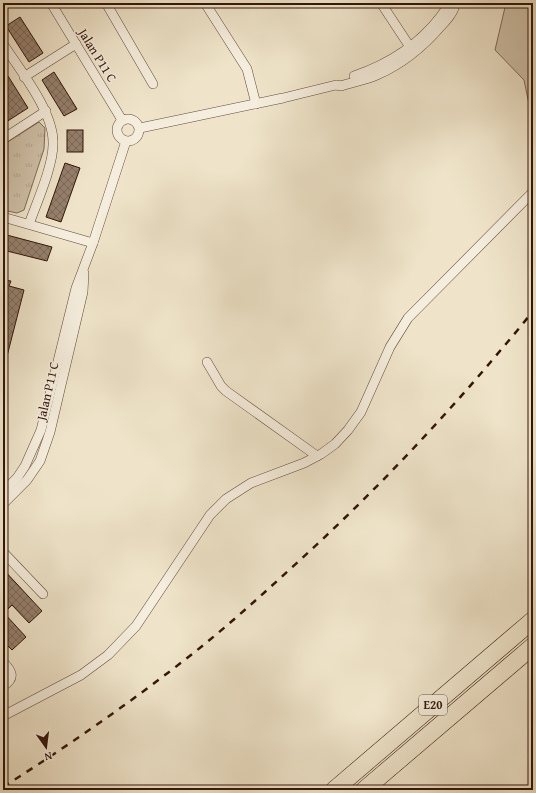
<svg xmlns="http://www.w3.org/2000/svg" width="536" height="793" font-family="'Gentium Book Plus',serif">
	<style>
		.grass { fill: url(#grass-tufts); stroke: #816a59 }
		.pitch { fill: #cfc1a9; stroke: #816a59 }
		.building { fill: url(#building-cross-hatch); stroke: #331409 }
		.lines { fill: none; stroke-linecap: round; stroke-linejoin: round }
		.street-casing { stroke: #624839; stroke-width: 10 }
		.highway-casing { stroke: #331409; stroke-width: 18 }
		.street { stroke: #f5eddd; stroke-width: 9 }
		.highway { stroke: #efe4ca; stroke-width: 17 }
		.rail { stroke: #331409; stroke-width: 2.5; stroke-dasharray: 7 7; stroke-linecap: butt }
		.labels { text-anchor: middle; stroke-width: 3; stroke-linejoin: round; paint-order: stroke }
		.shield { fill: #f5eddd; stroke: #6d5549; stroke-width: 1 }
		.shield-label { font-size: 12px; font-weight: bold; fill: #331409 }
		.street-label { font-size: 13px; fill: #331409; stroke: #f5eddd }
	</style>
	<defs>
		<pattern id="grass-tufts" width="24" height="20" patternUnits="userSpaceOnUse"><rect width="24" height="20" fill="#cfc1a9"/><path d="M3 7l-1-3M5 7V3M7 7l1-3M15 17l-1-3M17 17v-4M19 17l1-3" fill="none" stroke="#b2a590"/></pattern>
		<pattern id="building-cross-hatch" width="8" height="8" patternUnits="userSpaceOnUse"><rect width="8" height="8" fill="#95806d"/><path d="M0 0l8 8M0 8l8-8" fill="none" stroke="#7a6858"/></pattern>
	</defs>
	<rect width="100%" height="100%" fill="#efe4ca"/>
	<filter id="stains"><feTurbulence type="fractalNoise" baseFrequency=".005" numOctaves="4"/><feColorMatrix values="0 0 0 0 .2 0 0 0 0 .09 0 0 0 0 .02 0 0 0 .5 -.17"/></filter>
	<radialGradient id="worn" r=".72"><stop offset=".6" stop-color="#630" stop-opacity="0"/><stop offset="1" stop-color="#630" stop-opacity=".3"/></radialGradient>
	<polygon class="grass" points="39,122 45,128 44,149 24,210 17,213 3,210 3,145"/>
	<polygon class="pitch" points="506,3 533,3 533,116 531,114 524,80 495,50"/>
	<g class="building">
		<polygon points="20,17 43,53 29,62 6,26"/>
		<polygon points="54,72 77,109 64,116 42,80"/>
		<polygon points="8,76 28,108 3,124 3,79"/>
		<rect x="67" y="130" width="16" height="22"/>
		<polygon points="65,163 80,168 61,222 46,217"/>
		<polygon points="3,234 52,247 47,261 3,250"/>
		<polygon points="3,280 11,281 9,286 24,290 5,364 3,364"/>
		<polygon points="3,569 42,611 29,623 12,605 4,613 26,637 12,650 3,641"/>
	</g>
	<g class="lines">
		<g class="street-casing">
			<g id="street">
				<polyline points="51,3 122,120"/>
				<polyline points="106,3 153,84"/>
				<polyline points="205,3 247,69 256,104"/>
				<polyline points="381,3 410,47"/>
				<path d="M3,44C20,70 53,111 53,142C54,164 37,202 29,224"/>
				<path d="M354,76C389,64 419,45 441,16C444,12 447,7 450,3"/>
				<polyline points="24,77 76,44"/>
				<circle cx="128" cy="130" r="11"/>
				<path d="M140,128L283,98L336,85L341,86C353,82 366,80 377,75C402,64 423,47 441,26C446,21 455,11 455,3"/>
				<polyline points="3,139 46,111"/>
				<polyline points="3,217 93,243"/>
				<polyline points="207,362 221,386 226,391 317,456"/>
				<polyline points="3,492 17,478 25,466 41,430 76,288 93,243 126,141"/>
				<polyline points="3,504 27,480 40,461 50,432 83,292 84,273"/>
				<polyline points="3,552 43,594"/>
				<path d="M3,662C12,671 16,678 3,686"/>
				<polyline points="3,716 81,675 108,655 136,626 210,515 226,499 251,483 304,463 321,454 335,444 348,430 361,412 390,347 408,318 533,192"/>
			</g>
		</g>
		<g class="highway-casing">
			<g id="highway">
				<polyline points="334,790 533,620"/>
				<polyline points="364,790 533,646"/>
			</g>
		</g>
		<use href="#street" class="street"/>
		<use href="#highway" class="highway"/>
		<path class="rail" d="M3,787C68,746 131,702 191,655C229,625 264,593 300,560C367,499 430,433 489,364C504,346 519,329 533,311"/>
	</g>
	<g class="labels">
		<rect class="shield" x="419" y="695" width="28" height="20" rx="3"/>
		<g class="shield-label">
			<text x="433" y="709">E20</text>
		</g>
		<g class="street-label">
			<text transform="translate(98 55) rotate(58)" y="5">Jalan P11 C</text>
			<text transform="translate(47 391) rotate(-77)" y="5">Jalan P11 C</text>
		</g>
	</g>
	<rect width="536" height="793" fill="none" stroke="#efe4ca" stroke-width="16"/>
	<rect x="4" y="4" width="528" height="785" fill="none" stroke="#331409" stroke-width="2"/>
	<rect x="8" y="8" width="520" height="777" fill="none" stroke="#331409"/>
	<g transform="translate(46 747) rotate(166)" stroke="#f5eddd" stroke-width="3" paint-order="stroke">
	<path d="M0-3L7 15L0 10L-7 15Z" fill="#331409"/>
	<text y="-6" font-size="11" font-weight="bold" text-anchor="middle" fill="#331409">N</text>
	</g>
	<rect width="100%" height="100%" filter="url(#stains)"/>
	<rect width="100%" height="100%" fill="url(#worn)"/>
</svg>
